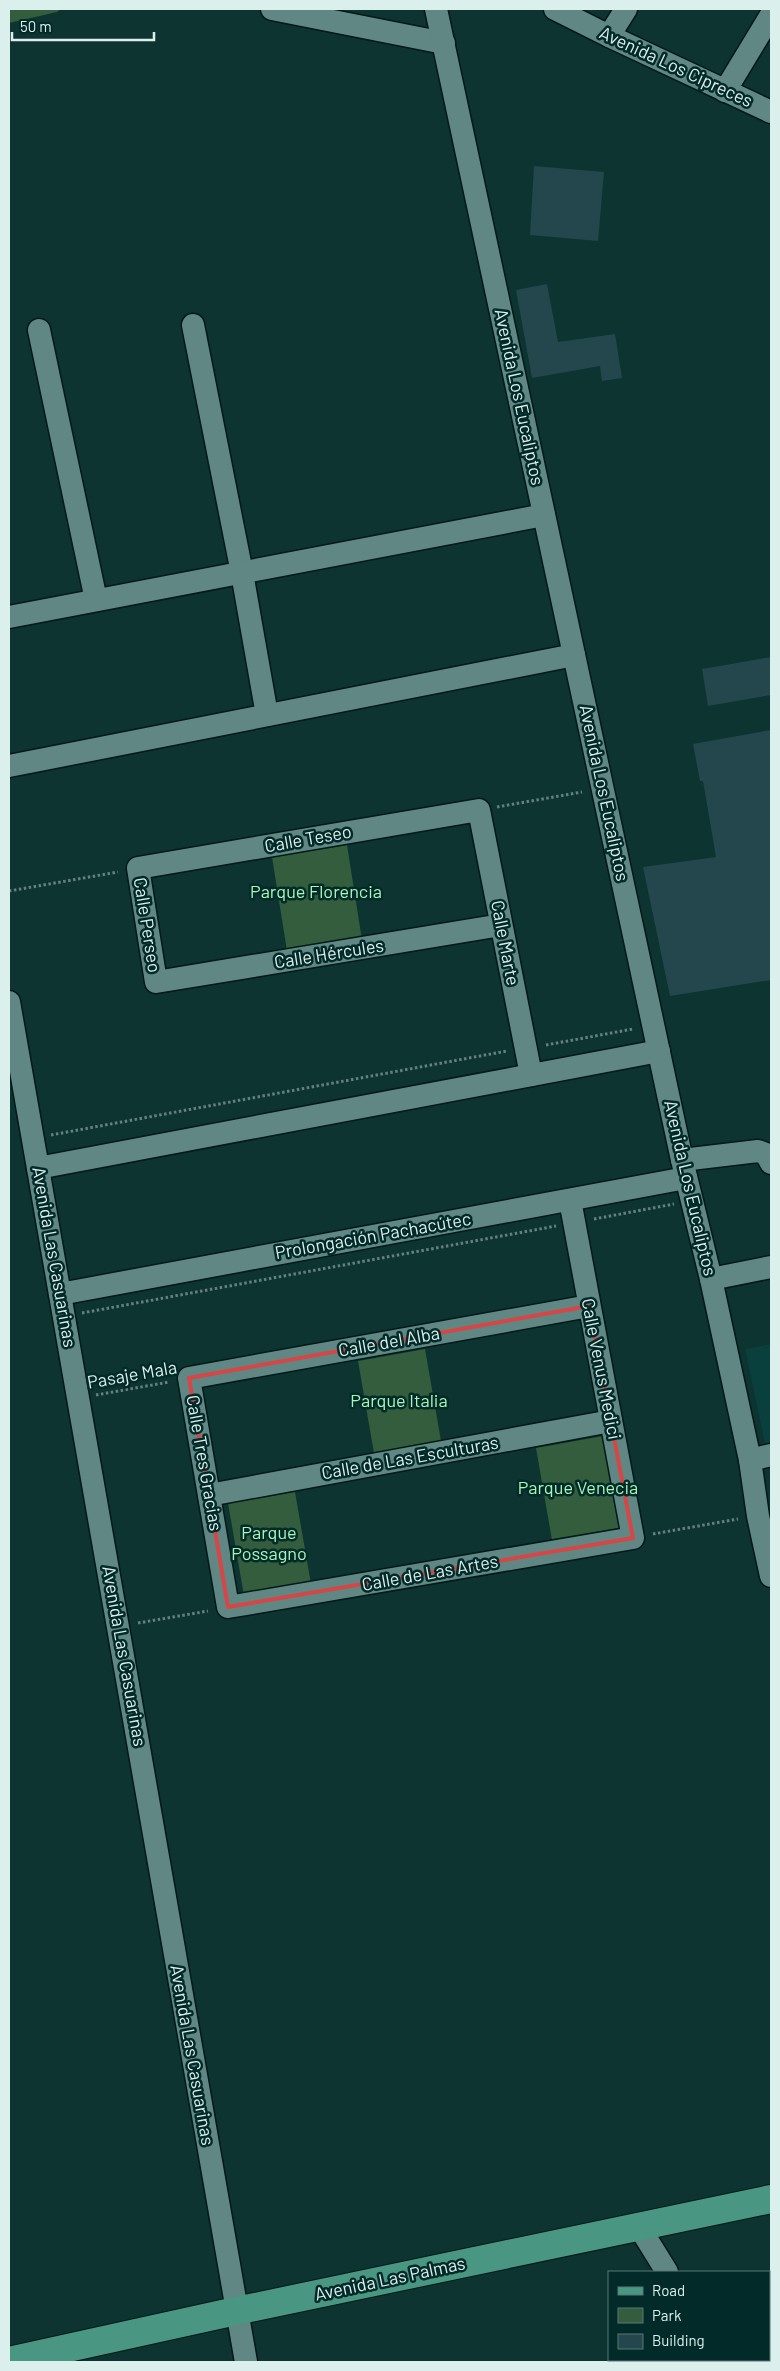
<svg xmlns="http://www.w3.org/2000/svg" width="780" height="2371" font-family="Barlow,sans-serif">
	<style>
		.built { fill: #093f3c }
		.green { fill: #335d3c }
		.building { fill: #23474d }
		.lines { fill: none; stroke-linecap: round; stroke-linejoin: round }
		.minor-casing { stroke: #001a19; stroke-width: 25 }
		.major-casing { stroke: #001a19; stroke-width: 30 }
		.path { stroke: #63827f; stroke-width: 3; stroke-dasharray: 2.5 2.5; stroke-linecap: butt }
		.minor { stroke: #608783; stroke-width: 22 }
		.major { stroke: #499682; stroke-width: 28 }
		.marked { fill: none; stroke: #d74646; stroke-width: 4; stroke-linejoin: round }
		.labels { text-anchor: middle; stroke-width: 5; stroke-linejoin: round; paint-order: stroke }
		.street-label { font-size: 18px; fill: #dbefed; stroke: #022a28 }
		.park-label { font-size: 18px; fill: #a7f7b7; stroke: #022a28 }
	</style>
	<rect width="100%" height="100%" fill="#0d3431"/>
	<polygon class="built" points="771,1344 771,1472 745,1349"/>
	<g class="green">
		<polygon points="9,9 61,9 57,12 9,23"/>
		<polygon points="347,845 362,940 287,951 272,857"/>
		<polygon points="425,1349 441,1441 374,1453 358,1361"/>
		<polygon points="603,1436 619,1528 552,1540 536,1448"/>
		<polygon points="295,1492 311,1584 244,1596 228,1503"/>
	</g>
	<g class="building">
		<polygon points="534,166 604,172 598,241 530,235"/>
		<polygon points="547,284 558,342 615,334 622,378 602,381 600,366 532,378 516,290"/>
		<polygon points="771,657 771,695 708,706 702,669"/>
		<polygon points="771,730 771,980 670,996 643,867 716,857 703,781 700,781 693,744"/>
	</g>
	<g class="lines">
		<g class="minor-casing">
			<g id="minor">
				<polyline points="272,9 444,43"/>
				<polyline points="436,9 682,1160 711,1279 750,1460 758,1516 771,1576"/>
				<polyline points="555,9 609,36 771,112"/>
				<polyline points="609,36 626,9"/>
				<polyline points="725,91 771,15"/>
				<polyline points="193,325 242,573 267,715"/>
				<polyline points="39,330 96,600"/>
				<polyline points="9,617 544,515"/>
				<polyline points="9,766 574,655"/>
				<polyline points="501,925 156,982 138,868 479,810 531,1075"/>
				<polyline points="9,1002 246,2362"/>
				<polyline points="682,1160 758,1151 766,1154 771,1163"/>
				<polyline points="38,1168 659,1051"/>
				<polyline points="570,1200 633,1538 228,1607 189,1378 589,1306"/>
				<polyline points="711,1279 771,1267"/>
				<polyline points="60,1294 686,1178"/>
				<polyline points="750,1460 771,1455"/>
				<polyline points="209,1495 611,1421"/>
				<polyline points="638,2225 667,2272"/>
				<polyline points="728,2360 730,2362"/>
			</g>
		</g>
		<g class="major-casing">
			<polyline id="major" points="9,2361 236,2311 771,2199"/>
		</g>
		<g class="path">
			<polyline points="497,807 582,792"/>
			<polyline points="9,891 118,872"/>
			<polyline points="546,1045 633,1029"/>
			<polyline points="51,1135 507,1051"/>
			<polyline points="594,1219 674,1204"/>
			<polyline points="82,1313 556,1226"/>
			<polyline points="96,1395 169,1382"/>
			<polyline points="653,1534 738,1519"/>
			<polyline points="138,1623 208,1611"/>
		</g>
		<use href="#minor" class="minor"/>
		<use href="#major" class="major"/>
	</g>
	<path class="marked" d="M589,1306L633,1538L228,1607L189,1378Z"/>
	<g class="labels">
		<g class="street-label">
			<text transform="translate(676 67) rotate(25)" y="6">Avenida Los Cipreces</text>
			<text transform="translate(519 397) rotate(78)" y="6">Avenida Los Eucaliptos</text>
			<text transform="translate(604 793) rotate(78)" y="6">Avenida Los Eucaliptos</text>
			<text transform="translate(308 839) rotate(-10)" y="6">Calle Teseo</text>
			<text transform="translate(147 925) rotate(81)" y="6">Calle Perseo</text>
			<text transform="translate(505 943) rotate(79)" y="6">Calle Marte</text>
			<text transform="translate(329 954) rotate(-9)" y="6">Calle Hércules</text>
			<text transform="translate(690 1188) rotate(77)" y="6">Avenida Los Eucaliptos</text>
			<text transform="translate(373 1236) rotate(-10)" y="6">Prolongación Pachacútec</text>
			<text transform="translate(54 1257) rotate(80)" y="6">Avenida Las Casuarinas</text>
			<text transform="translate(389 1342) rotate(-10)" y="6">Calle del Alba</text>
			<text transform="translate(601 1369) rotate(79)" y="6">Calle Venus Medici</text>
			<text transform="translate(132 1375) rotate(-10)" y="6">Pasaje Mala</text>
			<text transform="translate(410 1458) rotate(-10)" y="6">Calle de Las Esculturas</text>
			<text transform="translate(204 1463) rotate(80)" y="6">Calle Tres Gracias</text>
			<text transform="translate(430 1573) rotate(-10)" y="6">Calle de Las Artes</text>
			<text transform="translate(124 1656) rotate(80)" y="6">Avenida Las Casuarinas</text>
			<text transform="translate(192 2055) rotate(80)" y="6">Avenida Las Casuarinas</text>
			<text transform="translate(390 2279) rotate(-12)" y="6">Avenida Las Palmas</text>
		</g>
		<g class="park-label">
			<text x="316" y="898">Parque Florencia</text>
			<text x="399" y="1407">Parque Italia</text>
			<text x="578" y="1494">Parque Venecia</text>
			<text x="269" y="1539">Parque<tspan x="269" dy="21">Possagno</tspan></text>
		</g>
	</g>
	<rect width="780" height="2371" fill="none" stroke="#dbefed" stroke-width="20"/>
	<rect x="608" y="2271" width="162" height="90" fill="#022a28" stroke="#597977"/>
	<rect x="618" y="2287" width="25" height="8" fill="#499682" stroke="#597977"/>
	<text x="652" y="2296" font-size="15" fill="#dbefed">Road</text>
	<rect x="618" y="2308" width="25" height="15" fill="#335d3c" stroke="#597977"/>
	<text x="652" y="2321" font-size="15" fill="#dbefed">Park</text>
	<rect x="618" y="2334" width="25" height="15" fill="#23474d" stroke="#597977"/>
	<text x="652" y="2346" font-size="15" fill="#dbefed">Building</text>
	<path d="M12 32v8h142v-8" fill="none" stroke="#dbefed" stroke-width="2.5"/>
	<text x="20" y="32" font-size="15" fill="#dbefed" stroke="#022a28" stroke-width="4" paint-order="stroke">50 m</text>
</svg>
